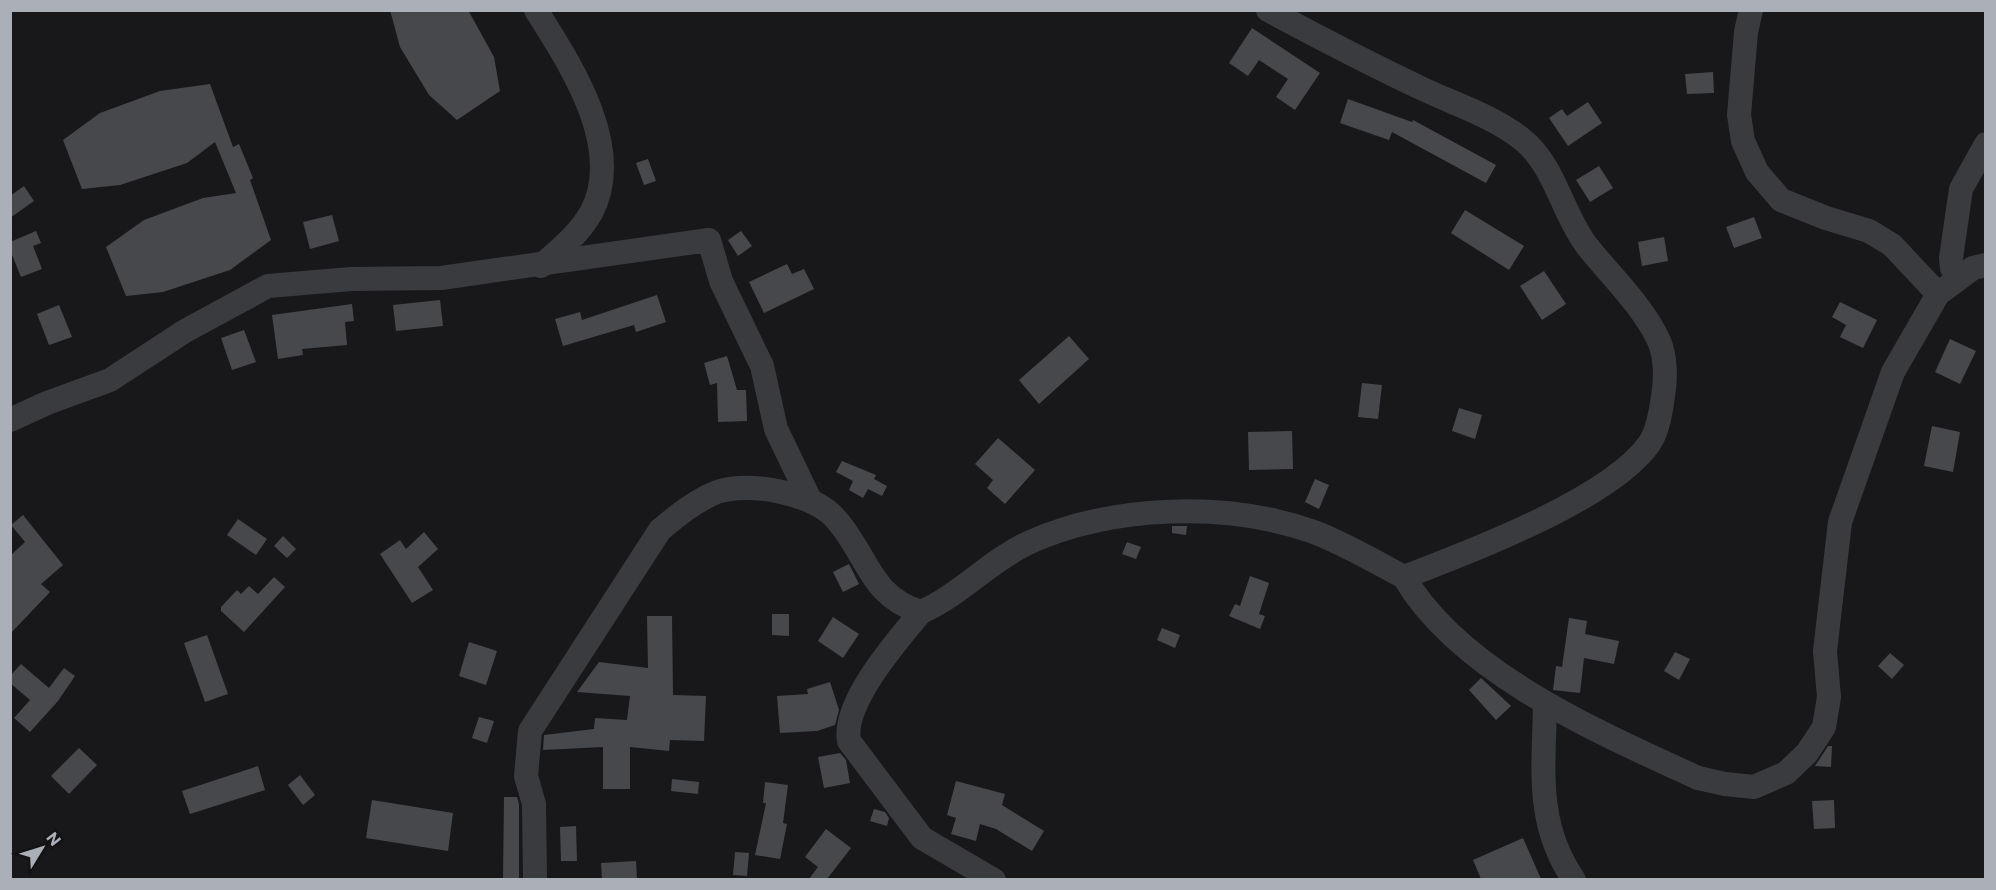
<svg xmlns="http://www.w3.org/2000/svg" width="1996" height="890" font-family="Commissioner,sans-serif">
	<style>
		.building { fill: #47484c }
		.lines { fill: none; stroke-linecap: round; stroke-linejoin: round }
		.minor { stroke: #393b3e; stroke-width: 24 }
	</style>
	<rect width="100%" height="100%" fill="#18181a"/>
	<g class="building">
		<polygon points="390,10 468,10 494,57 500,91 457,120 429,95 400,47"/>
		<polygon points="1252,28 1320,73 1295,110 1276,97 1288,79 1259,60 1248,76 1229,63"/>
		<polygon points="1713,72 1714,93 1687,94 1685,74"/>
		<polygon points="210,84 233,147 239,144 253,178 250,180 271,240 230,270 163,292 126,296 106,247 144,220 203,198 236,193 215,142 187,163 120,185 82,189 63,140 100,113 160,91"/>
		<polygon points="1348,99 1412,122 1413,120 1496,165 1486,183 1392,132 1389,140 1340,123"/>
		<polygon points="1588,102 1602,123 1568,146 1549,118 1562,109 1567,116"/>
		<polygon points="648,159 656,181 644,185 636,163"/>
		<polygon points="1599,166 1613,188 1590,202 1576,180"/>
		<polygon points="24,186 34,201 10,218 10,196"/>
		<polygon points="1465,210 1524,246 1509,270 1451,233"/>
		<polygon points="332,215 339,241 310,249 303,222"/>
		<polygon points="1754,217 1762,238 1734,248 1726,227"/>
		<polygon points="36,231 41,243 33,246 42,269 21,277 10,250 10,242"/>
		<polygon points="741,231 752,246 738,256 728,240"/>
		<polygon points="1664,237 1668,261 1642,266 1638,242"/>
		<polygon points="787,264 792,274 804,269 814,289 764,313 749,282"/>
		<polygon points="1544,271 1566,304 1542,320 1520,286"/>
		<polygon points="657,295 666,322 636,332 634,325 563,346 555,319 580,312 582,320"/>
		<polygon points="440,300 443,326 396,331 393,305"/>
		<polygon points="1840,302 1877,320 1863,348 1840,337 1846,325 1832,317"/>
		<polygon points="352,304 354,321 345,322 347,345 302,349 303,355 278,359 272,315"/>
		<polygon points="59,305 72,337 49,345 37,314"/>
		<polygon points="244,330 256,362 232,370 221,338"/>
		<polygon points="1069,336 1089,359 1039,404 1019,380"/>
		<polygon points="1950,339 1976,351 1960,384 1935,372"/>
		<polygon points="727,356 737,390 746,390 747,421 718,422 717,383 710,385 704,363"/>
		<polygon points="1362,383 1382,385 1378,419 1358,417"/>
		<polygon points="1459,408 1482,415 1475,439 1452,431"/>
		<polygon points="1932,426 1960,432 1953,472 1924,466"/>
		<polygon points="1292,431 1293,469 1249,470 1248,432"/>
		<polygon points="998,438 1035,470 1005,504 987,488 993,480 975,464"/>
		<polygon points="842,461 876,475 874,479 887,486 882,496 868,489 863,498 849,490 853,481 836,472"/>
		<polygon points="1315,479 1329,485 1319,509 1305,502"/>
		<polygon points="23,515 63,565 41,584 50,592 10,634 10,556 25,542 11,525"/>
		<polygon points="238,519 267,539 256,555 227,535"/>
		<polygon points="1172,526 1187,526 1186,535 1172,533"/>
		<polygon points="424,532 438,549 418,567 433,590 412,603 380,554 400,540 406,549"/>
		<polygon points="283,536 296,549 287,558 274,546"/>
		<polygon points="1127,542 1141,547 1136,559 1122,554"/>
		<polygon points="849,564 859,584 843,592 833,572"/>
		<polygon points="1250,576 1269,583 1259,614 1265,616 1260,629 1229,616 1235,604 1240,606"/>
		<polygon points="274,577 285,587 244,632 221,611 221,607 237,590 241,594 249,586 258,594"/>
		<polygon points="772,614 789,614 789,636 772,635"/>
		<polygon points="647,616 672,616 673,695 706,696 704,741 670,740 669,751 630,747 630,789 603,789 603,747 543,750 544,735 594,729 595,718 627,720 630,696 577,692 599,662 648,668"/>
		<polygon points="833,617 859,634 843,658 818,641"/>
		<polygon points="1569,618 1587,621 1585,634 1619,641 1614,664 1584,658 1580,693 1553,690 1556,666 1562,667"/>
		<polygon points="1162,628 1180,635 1175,648 1157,640"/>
		<polygon points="207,635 228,694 205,702 184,643"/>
		<polygon points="469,642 497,651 486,685 459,676"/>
		<polygon points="1675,652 1690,659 1679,680 1664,671"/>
		<polygon points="1890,653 1904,665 1892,679 1878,666"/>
		<polygon points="21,664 49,688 64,668 75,676 58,701 30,732 14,718 30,700 10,683 10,676"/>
		<polygon points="1481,678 1511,706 1496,720 1469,690"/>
		<polygon points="830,682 839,710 835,725 817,731 780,733 777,696 808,694 807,689"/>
		<polygon points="479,717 494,721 487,743 472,738"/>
		<polygon points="1828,746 1832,746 1831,767 1815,766"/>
		<polygon points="79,748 97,765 69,794 51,776"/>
		<polygon points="840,753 846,760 850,783 824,788 818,757"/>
		<polygon points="258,766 265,790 190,814 182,791"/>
		<polygon points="300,775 315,795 303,805 288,785"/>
		<polygon points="672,779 699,782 698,794 671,791"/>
		<polygon points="956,781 1005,794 1002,805 1044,831 1032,851 996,829 980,824 976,841 951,834 956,818 947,815"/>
		<polygon points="765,782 788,785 783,823 787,824 780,859 755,855 766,803 763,803"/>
		<polygon points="504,797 517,797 519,804 519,879 503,879"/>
		<polygon points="372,800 453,813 448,851 366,838"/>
		<polygon points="1834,800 1835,828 1814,829 1812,801"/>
		<polygon points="874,809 885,812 889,818 887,826 870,821"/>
		<polygon points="576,826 577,861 561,861 560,827"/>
		<polygon points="826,829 851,848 827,879 809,879 818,867 805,857"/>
		<polygon points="1523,838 1541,879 1481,879 1473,860"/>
		<polygon points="735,852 749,853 747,876 733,875"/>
		<polygon points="636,861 637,879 602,879 601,863"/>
	</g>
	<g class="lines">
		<g class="minor">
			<path d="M536,10C570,64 626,148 591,213C579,234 559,250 541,266"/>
			<polyline points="1751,10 1746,32 1739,115 1743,141 1757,172 1781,200 1826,218 1869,231 1892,245 1938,294 1973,268 1986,265"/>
			<polyline points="1958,277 1952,268 1951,258 1961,189 1986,144"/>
			<polyline points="10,420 47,403 110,380 185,331 268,286 351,279 441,278 709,240 721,281 762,366 776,429 810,500"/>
			<path d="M1404,577C1460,673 1600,733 1698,778L1725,784L1754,787L1786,773L1807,753L1824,727L1829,697L1825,651L1840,522L1893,372L1938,294"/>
			<path d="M921,612C897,641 842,703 849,741L922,838L994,880"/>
			<path d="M1545,704C1544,769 1535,823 1574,880"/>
			<path d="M535,880L534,804L526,776L530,731L660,530C678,515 695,501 717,492C749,481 811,493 834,517C868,553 868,596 921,612C960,595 990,561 1028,543C1112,505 1227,501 1314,532C1345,544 1374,561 1404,577C1469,552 1609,500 1649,444C1658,431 1661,411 1663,396C1666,379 1666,357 1659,341C1643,306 1611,276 1587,246C1562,213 1555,166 1523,140C1495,117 1457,105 1425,90C1372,65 1320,38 1268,10"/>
		</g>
	</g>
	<rect width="1996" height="890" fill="none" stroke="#abb0b8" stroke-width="24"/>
	<g transform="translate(42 848) rotate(52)" stroke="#131315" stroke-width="4.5" paint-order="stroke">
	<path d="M0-4.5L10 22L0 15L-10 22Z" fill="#abb0b8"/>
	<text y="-9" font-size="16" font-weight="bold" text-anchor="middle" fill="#abb0b8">N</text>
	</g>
</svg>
